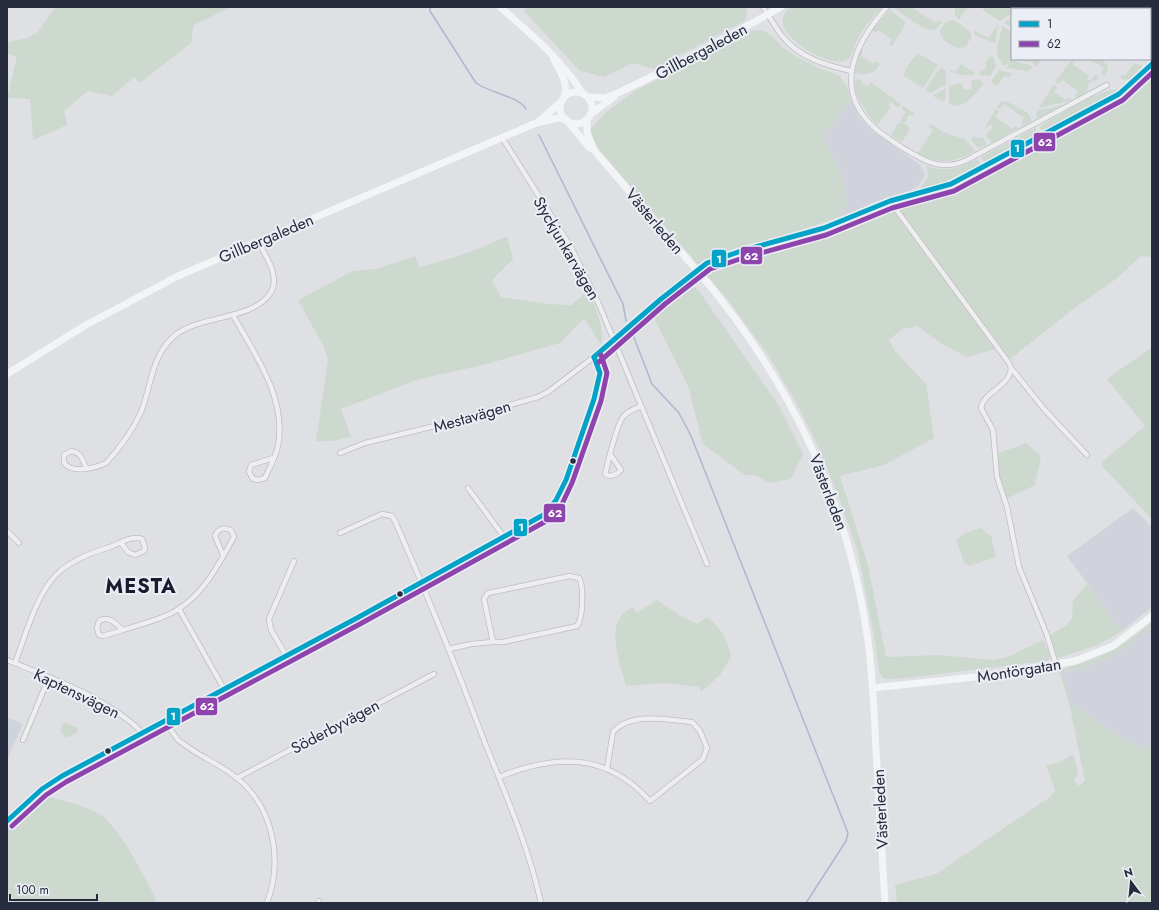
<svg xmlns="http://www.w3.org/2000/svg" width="1159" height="910" font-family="Jost,sans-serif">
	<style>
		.built { fill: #d0d3db }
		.green { fill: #cdd8cf }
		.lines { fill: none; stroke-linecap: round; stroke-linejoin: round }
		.stream { stroke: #acb8d0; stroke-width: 1.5 }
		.street-casing { stroke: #bdbec2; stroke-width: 6 }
		.street { stroke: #eeeef1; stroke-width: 4.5 }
		.secondary { stroke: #f3f4f5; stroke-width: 7 }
		.secondary-bridge { stroke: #f3f4f5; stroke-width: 7 }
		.bus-1-casing { stroke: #eceef5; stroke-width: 8 }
		.bus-2-casing { stroke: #eceef5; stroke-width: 8 }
		.bus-1 { stroke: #02a3c7; stroke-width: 5 }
		.bus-2 { stroke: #8e44ad; stroke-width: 5 }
		.bus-dot { fill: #262b3d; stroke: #eceef5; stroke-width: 1.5 }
		.labels { text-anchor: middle; stroke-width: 4; stroke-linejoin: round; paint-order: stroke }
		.street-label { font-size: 16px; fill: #262b3d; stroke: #eceef5 }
		.district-label { font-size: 20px; font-weight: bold; letter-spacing: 1px; fill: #181c2e; stroke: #eceef5 }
		.line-badge { stroke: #eceef5; stroke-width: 1.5 }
		.badge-label { font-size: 11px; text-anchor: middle; font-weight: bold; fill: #fff }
	</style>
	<rect width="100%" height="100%" fill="#dfe0e4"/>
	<g class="built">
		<polygon points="851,101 860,118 870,129 919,164 925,174 919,185 910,191 888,197 838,218 847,206 839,170 826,145 824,135"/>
		<polygon points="1133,508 1152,527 1152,607 1122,631 1067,556"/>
		<polygon points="1152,625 1152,743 1147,749 1118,736 1072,704 1062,673 1086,667 1143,634"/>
		<polygon points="7,717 23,724 7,760"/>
	</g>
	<g class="green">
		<polygon points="55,7 231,7 194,25 191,43 140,83 134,77 112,96 88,91 64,111 67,125 33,140 30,99 7,98 17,57 7,54 7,42 28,38 38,32"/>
		<polygon points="528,7 747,7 746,20 654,69 633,63 604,77 580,71 524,11"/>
		<path d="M792,7H882C871,18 860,32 854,47C853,51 851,58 847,60C830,70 757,28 792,7Z"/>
		<path d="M893,7H915L914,9L936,23L938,20L942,22C939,25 937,30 932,30C922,30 902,13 893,7Z"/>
		<polygon points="955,7 968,7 959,20 955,15"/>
		<polygon points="982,7 1018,7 1017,9 1012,9 1012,13 1000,21 984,11"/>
		<polygon points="1068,7 1152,7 1152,35 1150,34 1150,9 1069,9"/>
		<polygon points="890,10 905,22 905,25 892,46 889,44 892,39 878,30 875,33 872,30"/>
		<path d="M1012,17V59H1042L1036,66L1031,62L1016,60L1015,61C1021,64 1027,63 1033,67L1028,71L1007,68L1009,64L1008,63L1005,66C991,56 999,40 1003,26L1010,31L1012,28L1004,23Z"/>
		<path d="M952,20L959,23L971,33V38L965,47L957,48C952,45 945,42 942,38C937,30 944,22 952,20Z"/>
		<polygon points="998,25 995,43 975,35 974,30 988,38"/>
		<path d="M762,30L771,35L783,48L801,59L821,69L839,75L847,87L851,101L824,135C827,148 833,158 839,170C844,182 846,194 847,206L838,218L788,234L737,248L712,257L698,265L598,148L589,131L606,112L635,91L703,57L751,31Z"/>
		<path d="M860,50L863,52L861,56L874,64L876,61L880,64C874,74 866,76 855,73Z"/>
		<path d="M919,54L938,65L923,88L904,76C904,69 913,57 919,54Z"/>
		<polygon points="990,56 993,57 996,66 990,76 979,75 981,69 984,71 987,65 985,64"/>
		<polygon points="1072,59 1075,59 1072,64 1089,76 1087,79 1091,81 1095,75 1098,77 1098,79 1089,83 1087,92 1077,98 1075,96 1078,91 1062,80 1059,84 1055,82"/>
		<polygon points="1090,59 1103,60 1108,67 1106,75 1104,76 1101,73 1104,68"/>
		<polygon points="1134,63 1143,66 1131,79 1125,80 1121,78 1122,74 1125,76"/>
		<path d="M961,64L975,73C970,77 956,75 950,71V69L955,72Z"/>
		<polygon points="941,67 946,72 946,85 930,93 925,90"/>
		<polygon points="999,70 1012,73 1010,77 1004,76 997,86 991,82"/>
		<polygon points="1152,71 1152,257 1141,256 1116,279 1073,309 1010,359 901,213 896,206 898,203 961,183 1089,118 1115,103 1136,88"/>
		<path d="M856,79L861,80L862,84L869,86L870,82L901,104L899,108L891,102L888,105L891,107L877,125C869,116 850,92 856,79Z"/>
		<path d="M980,79L983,85C974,94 964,111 949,104V86L962,83L964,90L972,89L971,81Z"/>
		<polygon points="1054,84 1057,87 1054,92 1066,100 1068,97 1073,100 1039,108"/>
		<polygon points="946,88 945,100 943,101 933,96"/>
		<path d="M1122,88L1104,100L1043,132L1040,128V126C1065,112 1093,92 1122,88Z"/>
		<polygon points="1006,101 1028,113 1032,121 1023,125 1021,123 1024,118 1004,104 1000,109 997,107 1001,102"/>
		<polygon points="1062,105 1040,117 1036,117 1037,111"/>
		<polygon points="903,106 915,114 908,116 906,122 902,123 900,121 906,112 901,109"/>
		<polygon points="996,109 999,111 995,117 1013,129 1016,126 1018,128 992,143 986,135 993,127 990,124 984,131 987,123"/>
		<polygon points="898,123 906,124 910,129 902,142 891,135"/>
		<path d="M931,124L945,133L965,139L975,151C955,163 939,165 918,153L933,130L929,127Z"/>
		<polygon points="1035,128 1039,135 986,162 983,161 981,157"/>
		<polygon points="973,137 983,138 987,145 978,148 971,140"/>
		<path d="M977,159L980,163L979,165L945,182L919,190L928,177L927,166C945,173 960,168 977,159Z"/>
		<polygon points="883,207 891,207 996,349 967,357 942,344 917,326 902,329 889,340 895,351 926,384 934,438 884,465 840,476 868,565 886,657 940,655 992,660 1008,657 1043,640 1051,657 1047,661 897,679 885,679 879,672 875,641 858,553 840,500 818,446 795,400 767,353 728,300 702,270 750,254 811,239"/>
		<path d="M507,236L513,259L492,280L501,297L548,304L571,305L589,290C595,308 605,326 601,345L584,318L560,343L483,365L416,380L341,409L351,437L333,441H316L328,360L324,347L298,300L353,271L376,269L415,256L419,267C450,260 478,250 507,236Z"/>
		<polygon points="690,283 699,291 779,406 803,454 791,479 769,483 755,475 745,475 703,444 688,386 653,316"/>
		<polygon points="1152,347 1152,519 1103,467 1102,462 1145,426 1107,379"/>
		<polygon points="1026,443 1041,456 1035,485 1006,499 1001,486 996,454"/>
		<polygon points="980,528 991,536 996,557 970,566 964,562 956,540 966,533"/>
		<polygon points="1087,584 1122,631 1098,645 1058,658 1055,655 1050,635 1067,625 1072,618 1073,601"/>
		<path d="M657,600L679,615L697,624L707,617C722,630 727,637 731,657L720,675L701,692L699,687L664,683L626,686C621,666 607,632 622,615C624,612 629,610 632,607L637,613Z"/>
		<path d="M1152,621V625C1134,643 1111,659 1087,667C1079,669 1070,670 1062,673L1072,704L1118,736L1147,749L1152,743V903H897L895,885L936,874L1050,797L1055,790L1046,766L1060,762L1073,754L1078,772L1074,780L1079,786L1085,781L1070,707L1059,670C1094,661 1126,646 1152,621Z"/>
		<polygon points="64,722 78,728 78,732 66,738 60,730"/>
		<path d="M44,796C59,799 91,807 102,816C126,837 140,871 156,898L154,903H16L7,887V827L23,811Z"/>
	</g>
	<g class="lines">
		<g class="stream">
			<path d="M430,7V11L476,83C490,93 518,96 526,109"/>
			<polyline points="539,135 623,304 626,321"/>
			<polyline points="631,330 652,384 679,413 691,436 848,833 846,841 806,903"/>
		</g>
		<g class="street-casing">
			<g id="street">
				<path d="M763,7C770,17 775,27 782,36C800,58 825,65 851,71"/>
				<path d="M887,7C855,43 831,90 876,129C884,136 894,142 903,148C924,161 940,171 965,161L1107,85"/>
				<polyline points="503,139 571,247 598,302 707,564"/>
				<polyline points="890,201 1009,363 1011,368 1044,409 1087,455"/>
				<path d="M233,315C255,355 287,398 278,446C276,457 269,468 265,478L258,480L253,479L249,472L251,465L273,458"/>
				<path d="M1011,368C1010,387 984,391 981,408L993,430L997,477L1007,507L1019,567L1047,635L1056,665"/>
				<polyline points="340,453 365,443 443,424 538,397 548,392 594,357 661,299 707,263 741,251 824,228 890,201 951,184 1100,105 1119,94 1152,64"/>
				<path d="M610,454L621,470C618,474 610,478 605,474C609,460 615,428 623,417C627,411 635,409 641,406"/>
				<path d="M86,468C83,460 81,452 71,451L64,455V463C72,474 96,468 106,463C119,449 133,430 141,412C151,388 151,357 173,337C197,315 249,321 269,295C282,278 266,257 258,241"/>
				<polyline points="468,488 504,537"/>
				<polyline points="7,531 19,543"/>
				<path d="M340,533L382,514L392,516L395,521C427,594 457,668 485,743C506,795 529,848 541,903"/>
				<polyline points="179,609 224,689"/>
				<path d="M123,630L103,636L99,635L97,628L99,621C109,615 116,624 123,630C141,624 164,619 180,608C206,591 219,563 234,537L231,530C224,527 218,528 215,536L223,555"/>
				<path d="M449,649L471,644L493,642L484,599L488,593L570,576L579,578C584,586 583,619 577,626L503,642H493"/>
				<polyline points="286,655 271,630 269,619 294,561"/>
				<path d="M7,660C54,679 106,697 143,733"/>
				<path d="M15,663C25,637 36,595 56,575C71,560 91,553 110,547C120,543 133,535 142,539L145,547L144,551L135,555L128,552L121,543"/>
				<path d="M165,722L178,740L185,745C201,757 221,765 237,778C274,808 283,860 267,903"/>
				<polyline points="23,740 49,677"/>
				<path d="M499,777C555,754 606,752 650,801L703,759L707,748L700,731L692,722C668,720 631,711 613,732L607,769"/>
				<polyline points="237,778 434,674"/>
				<polyline points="7,821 42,789 62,776 357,618 545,514 556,500 566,480 594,399 600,373 594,357"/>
				<polyline points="318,903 319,901"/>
			</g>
		</g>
		<use href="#street" class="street"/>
		<g class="secondary">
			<path d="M500,7C531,34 561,59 583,94"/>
			<path d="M554,60C560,72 569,83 564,97"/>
			<circle cx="576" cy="108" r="16"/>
			<polyline points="588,97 605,98 620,92 682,62 781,7"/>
			<polyline points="591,114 614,97"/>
			<polyline points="587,119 587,132 594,150 687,259"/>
			<polyline points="567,121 589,147 594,150"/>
			<polyline points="537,123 561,102"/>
			<path d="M707,282C792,386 850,507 868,641C873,677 874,714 876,750C879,801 882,852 885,903"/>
			<polyline points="7,374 86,325 178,276 536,123 558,118 565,119"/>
			<polyline points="873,688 984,676 1075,661 1113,646 1152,616"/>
		</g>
		<polyline class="secondary-bridge" points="687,259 707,282"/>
		<g class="bus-1-casing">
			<g id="bus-1">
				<polyline points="594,357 661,299 707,263 741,251 824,228 890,201 951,184 1119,94 1152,64"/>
				<polyline points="7,821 42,789 62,776 357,618 545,514 556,500 566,480 594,399 600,373 594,357"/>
			</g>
		</g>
		<g class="bus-2-casing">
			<g id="bus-2">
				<polyline points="599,362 665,304 710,269 743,258 826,235 892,208 954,191 1123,100 1152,73"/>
				<polyline points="12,826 46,795 66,782 360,624 550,519 562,504 572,483 601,401 607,373 601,355"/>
			</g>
		</g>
		<use href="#bus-1" class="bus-1"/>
		<use href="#bus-2" class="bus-2"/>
	</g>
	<g class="bus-dot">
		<circle cx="573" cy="461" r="3.5"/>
		<circle cx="400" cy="594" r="3.5"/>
		<circle cx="108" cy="751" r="3.5"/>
	</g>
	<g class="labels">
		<g class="street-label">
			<text transform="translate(701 51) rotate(-28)" y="6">Gillbergaleden</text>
			<text transform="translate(655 221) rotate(50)" y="6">Västerleden</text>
			<text transform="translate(266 238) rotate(-23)" y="6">Gillbergaleden</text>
			<text transform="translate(567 248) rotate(60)" y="6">Styckjunkarvägen</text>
			<text transform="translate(472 416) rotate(-16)" y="6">Mestavägen</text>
			<text transform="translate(829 492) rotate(69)" y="6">Västerleden</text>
			<text transform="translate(1019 670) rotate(-9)" y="6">Montörgatan</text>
			<text transform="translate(77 693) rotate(26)" y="6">Kaptensvägen</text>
			<text transform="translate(335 726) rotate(-28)" y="6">Söderbyvägen</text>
			<text transform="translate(880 809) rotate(-93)" y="6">Västerleden</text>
		</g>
		<g class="district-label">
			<text x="141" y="593">MESTA</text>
		</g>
	</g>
	<g class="line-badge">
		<rect x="1033" y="132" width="23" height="20" rx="4" fill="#8e44ad"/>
		<rect x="1010" y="139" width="15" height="19" rx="4" fill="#02a3c7"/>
		<rect x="740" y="246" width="23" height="19" rx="4" fill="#8e44ad"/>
		<rect x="711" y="249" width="16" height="19" rx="4" fill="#02a3c7"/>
		<rect x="543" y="503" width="23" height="20" rx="4" fill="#8e44ad"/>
		<rect x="513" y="518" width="15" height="19" rx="4" fill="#02a3c7"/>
		<rect x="195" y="697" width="23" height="19" rx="4" fill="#8e44ad"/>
		<rect x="166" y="707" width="15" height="19" rx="4" fill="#02a3c7"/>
	</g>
	<g class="badge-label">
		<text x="1045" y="146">62</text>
		<text x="1017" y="152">1</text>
		<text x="751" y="260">62</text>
		<text x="719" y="263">1</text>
		<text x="555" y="517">62</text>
		<text x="521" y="531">1</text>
		<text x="207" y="710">62</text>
		<text x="173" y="720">1</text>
	</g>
	<rect width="1159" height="910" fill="none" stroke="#262b3d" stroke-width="16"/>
	<rect x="1011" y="8" width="140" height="52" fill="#eceef5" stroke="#9da0ab"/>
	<rect x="1019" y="21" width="20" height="6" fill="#02a3c7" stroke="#9da0ab"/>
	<text x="1047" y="28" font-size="12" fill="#262b3d">1</text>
	<rect x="1019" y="41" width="20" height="6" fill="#8e44ad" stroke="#9da0ab"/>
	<text x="1047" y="48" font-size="12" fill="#262b3d">62</text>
	<g transform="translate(1131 882) rotate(344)" stroke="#eceef5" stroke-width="3" paint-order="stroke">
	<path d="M0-3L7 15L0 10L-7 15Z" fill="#262b3d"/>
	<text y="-6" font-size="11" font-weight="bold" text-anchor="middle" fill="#262b3d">N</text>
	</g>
	<path d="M10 894v6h87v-6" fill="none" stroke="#262b3d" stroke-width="2"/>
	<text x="16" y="894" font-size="12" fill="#262b3d" stroke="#eceef5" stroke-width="3" paint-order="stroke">100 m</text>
</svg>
